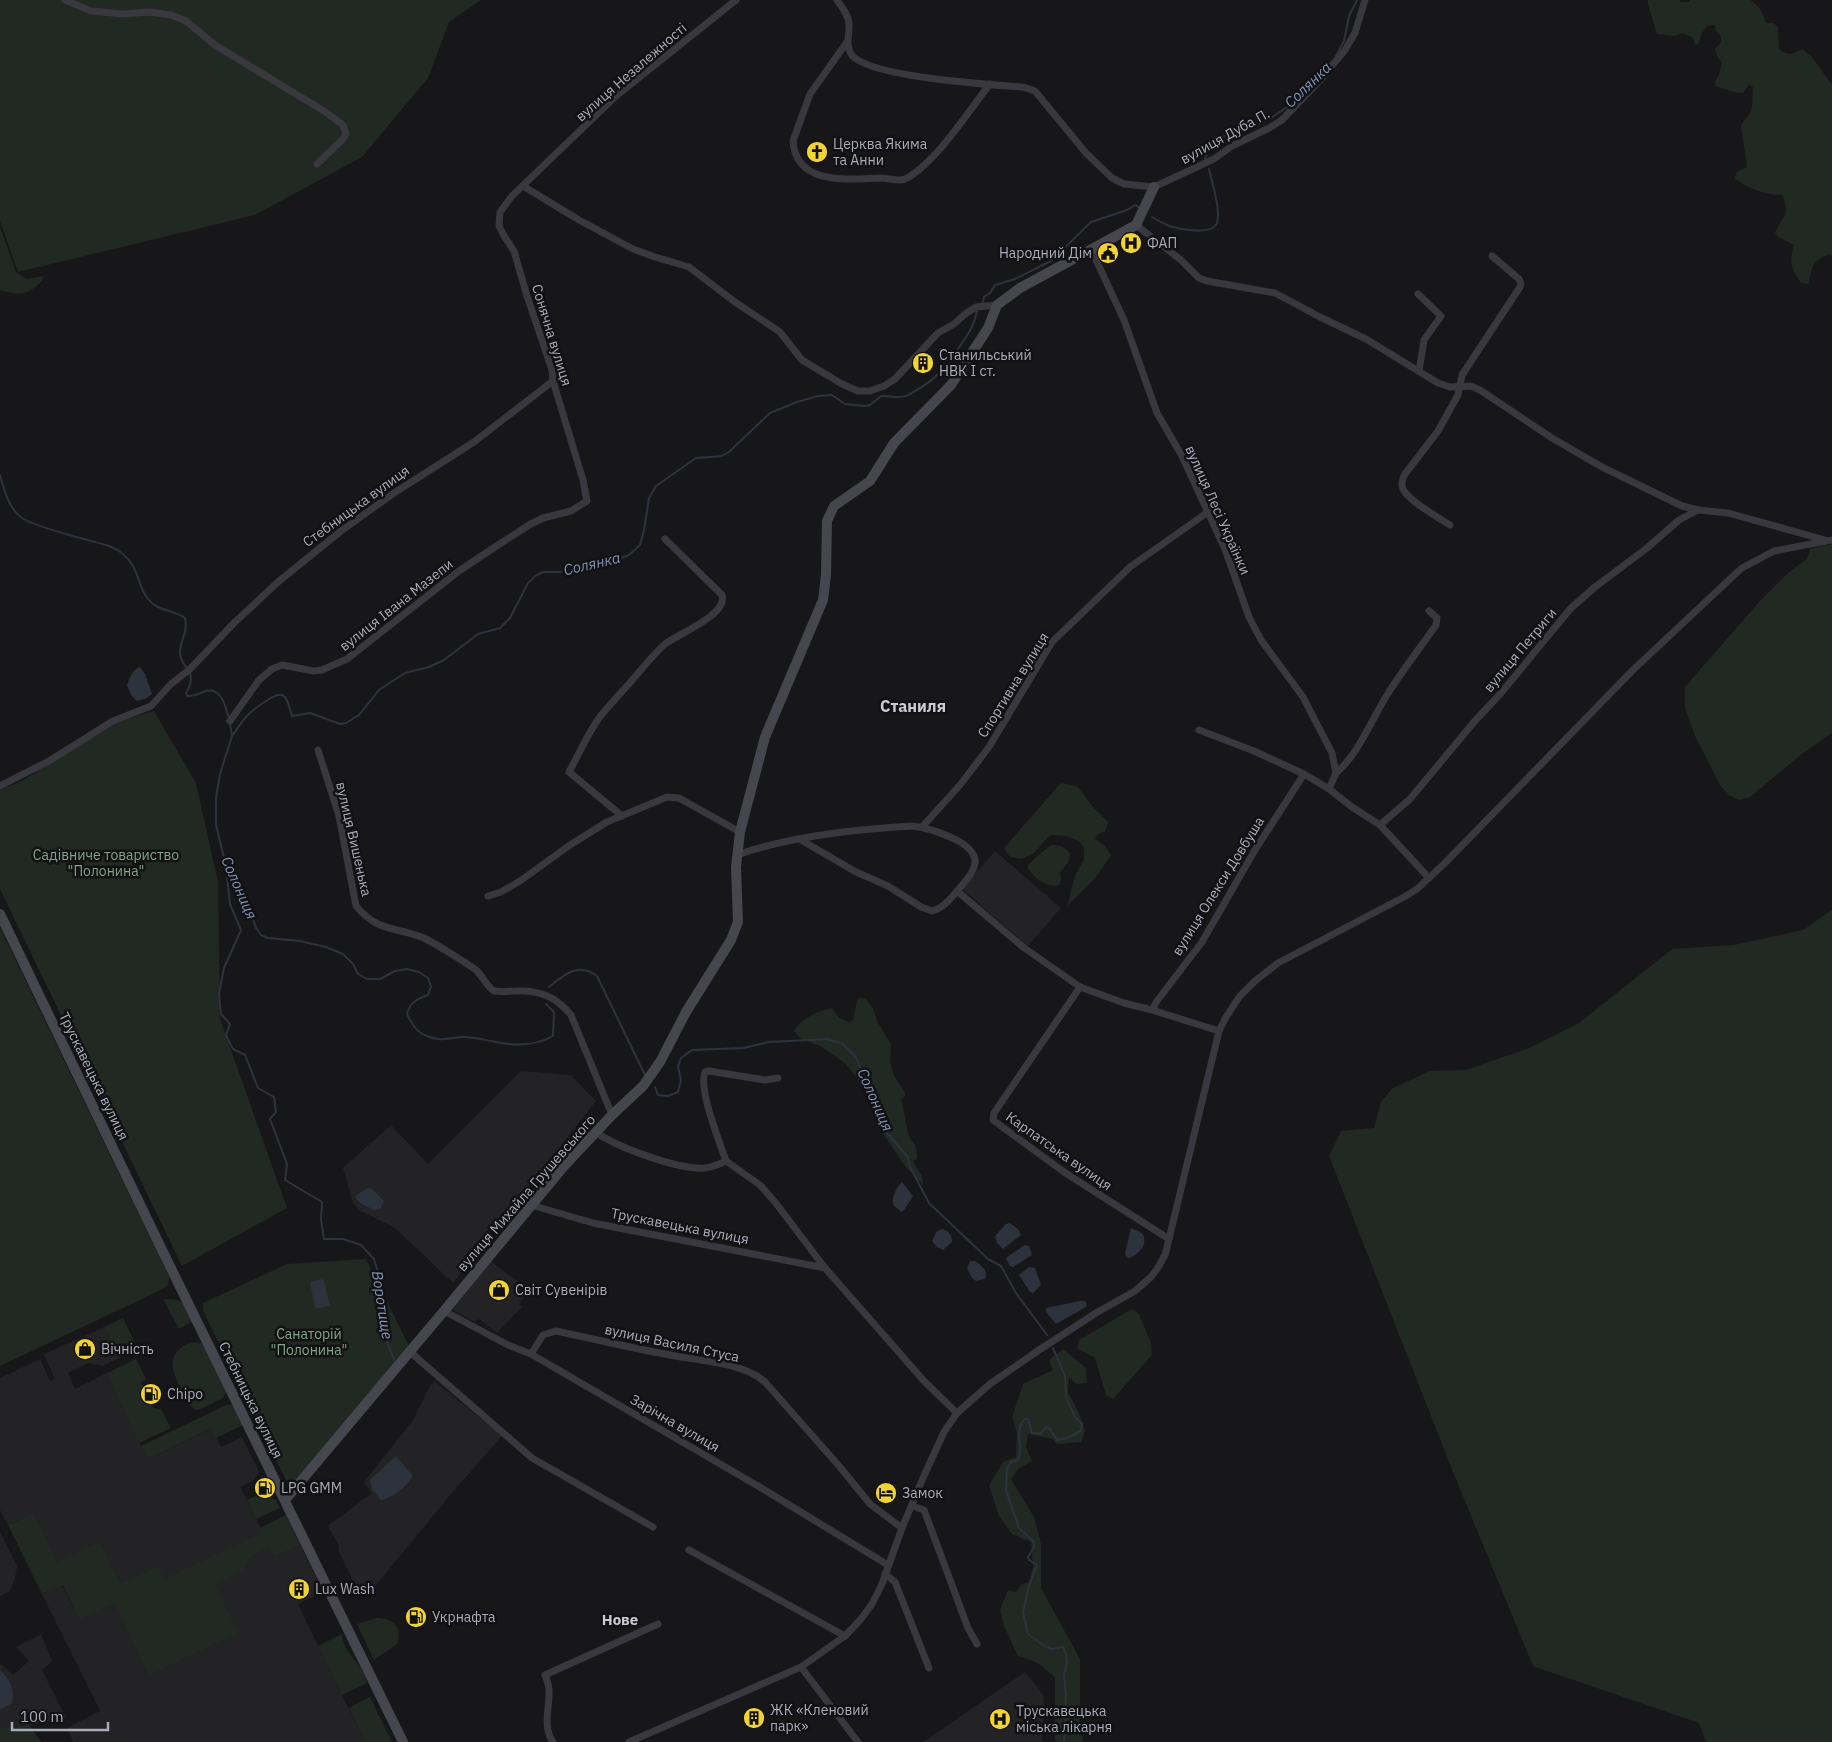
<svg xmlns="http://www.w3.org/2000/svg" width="1832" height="1742" font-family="'IBM Plex Sans',sans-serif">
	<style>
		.built { fill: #232326 }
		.green { fill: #212923 }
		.water { fill: #2d333d }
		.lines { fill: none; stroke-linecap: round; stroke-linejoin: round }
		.stream { stroke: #2d333d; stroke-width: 2 }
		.street { stroke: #38383e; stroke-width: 7 }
		.secondary { stroke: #46464e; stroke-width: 10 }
		.labels { text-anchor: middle; stroke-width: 5; stroke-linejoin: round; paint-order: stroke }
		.street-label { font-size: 14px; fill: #a9abb9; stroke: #121214 }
		.poi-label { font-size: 14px; fill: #a9abb9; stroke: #121214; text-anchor: start }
		.park-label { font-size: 14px; fill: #80a388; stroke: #121214 }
		.water-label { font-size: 15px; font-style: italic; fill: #8092b3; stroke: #121214 }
		.neighbourhood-label { font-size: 15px; font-weight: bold; fill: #cacbd5; stroke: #121214 }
		.quarter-label { font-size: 16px; font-weight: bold; fill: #cacbd5; stroke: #121214 }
	</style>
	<rect width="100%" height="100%" fill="#171719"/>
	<g class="built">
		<polygon points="995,851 1061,908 1028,946 962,889"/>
		<polygon points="521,1071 571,1075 596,1101 453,1283 395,1228 359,1210 353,1203 343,1168 391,1125 428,1164"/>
		<polygon points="490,1261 530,1290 519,1304 522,1307 497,1333 479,1319 475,1322 451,1309"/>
		<polygon points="104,1327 119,1358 103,1366 88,1363 68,1373 75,1389 107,1373 147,1459 212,1429 221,1447 242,1437 259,1472 254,1480 240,1487 275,1557 300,1545 323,1592 298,1604 365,1742 73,1742 67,1728 100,1711 42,1594 62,1585 79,1620 67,1558 57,1563 34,1513 8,1525 0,1510 0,1378 40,1359 50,1381 55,1379 44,1354"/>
		<polygon points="434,1381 502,1436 456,1488 371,1591 358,1591 338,1550 339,1545 328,1526 372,1493 364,1482 413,1420 430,1386"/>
		<polygon points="0,1532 17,1566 15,1579 10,1591 0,1596"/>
		<polygon points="41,1634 52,1661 42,1670 66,1718 29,1725 0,1728 0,1663 13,1675 29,1661 16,1647"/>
		<polygon points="1025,1672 1044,1696 1042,1742 923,1742"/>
	</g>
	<g class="green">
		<polygon points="0,0 481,0 449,22 428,78 362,157 255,215 18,272 0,221"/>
		<path d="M1648,0H1679L1681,2H1689L1690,0H1750C1759,5 1763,13 1766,23H1774L1778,28L1779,49C1788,56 1792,55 1802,49L1812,57L1832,85V256L1829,254C1812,261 1812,266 1809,284L1801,283C1791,269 1789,262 1794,245L1778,237L1775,233C1783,214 1790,219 1783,195C1765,195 1750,189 1735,179C1735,171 1740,170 1747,167L1741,126C1743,121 1745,120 1748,116C1754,109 1752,96 1753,87L1749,85L1743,93L1733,92L1716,86L1715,82L1719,75L1722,62C1718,58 1716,55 1715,49L1721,42V36L1716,31L1715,25L1707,26L1702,33L1698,45L1695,44L1693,38L1682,33L1675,36L1657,34L1648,4Z"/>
		<path d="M0,227L16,272L26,279L45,276C33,294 20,297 0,290Z"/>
		<polygon points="1832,544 1832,733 1802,754 1750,797 1739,800 1729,795 1720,785 1695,736 1685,709 1685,687 1760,601 1789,572 1807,559 1810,549"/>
		<polygon points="154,711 196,783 218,882 220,1019 287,1208 182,1266 0,889 0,790 20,782 120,721"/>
		<polygon points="1061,783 1078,787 1092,806 1108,822 1105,831 1097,835 1095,839 1104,845 1111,855 1097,876 1067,906 1075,876 1084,859 1084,848 1079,841 1066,836 1053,835 1049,836 1034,853 1022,859 1010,857 1004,848"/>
		<path d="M1051,845C1059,844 1074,849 1069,860C1068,864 1062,869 1060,873L1061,880L1059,885C1047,889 1033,877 1027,867C1032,859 1043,852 1051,845Z"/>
		<polygon points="1832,910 1832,1742 1706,1742 1699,1723 1533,1666 1451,1467 1329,1156 1341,1131 1374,1128 1381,1102 1393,1088 1430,1071 1466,1070 1529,1048 1579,1023 1672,949 1734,945 1803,930"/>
		<polygon points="0,928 169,1277 168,1285 163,1289 0,1366"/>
		<path d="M861,998H865L873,1008L878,1023L891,1044L890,1062L894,1076L905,1092V1096L901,1100C904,1111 906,1122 908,1133C911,1145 918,1141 917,1159L913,1161L922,1176L923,1185L904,1165L884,1135L859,1081L846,1064L822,1047L800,1038L794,1031C803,1017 816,1012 832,1008L839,1018L849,1022L853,1020L857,1000Z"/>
		<polygon points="366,1259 409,1346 294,1483 287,1482 203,1311 203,1303 287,1264"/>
		<path d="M163,1299C186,1299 183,1304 192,1322L179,1329Z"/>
		<polygon points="1132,1309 1139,1314 1151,1343 1152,1355 1113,1399 1106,1395 1095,1358 1077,1348 1079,1340"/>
		<polygon points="123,1318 138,1349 119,1358 104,1327"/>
		<path d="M191,1342L203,1343L226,1391L223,1398L201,1409L196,1410C188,1406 186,1399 182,1391C172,1371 164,1354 191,1342Z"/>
		<polygon points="1063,1349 1086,1368 1087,1383 1077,1384 1069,1378 1068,1392 1079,1413 1085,1431 1081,1442 1057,1444 1053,1439 1028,1434 1026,1447 1032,1461 1018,1469 1011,1479 1034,1517 1041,1544 1041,1588 1080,1659 1080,1726 1083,1742 1057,1742 1055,1740 1055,1678 1038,1663 1018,1656 1004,1626 1000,1610 1008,1590 1016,1592 1022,1584 1029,1582 1033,1567 1031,1542 1012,1534 999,1516 989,1486 1003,1462 1016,1457 1017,1433 1012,1417 1023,1384 1053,1370 1049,1360"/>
		<polygon points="136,1359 146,1379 141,1382 154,1408 161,1409 171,1428 139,1443 107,1373"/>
		<polygon points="228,1404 233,1405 243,1425 216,1438 211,1429 147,1459 141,1446"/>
		<polygon points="260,1494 276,1500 280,1508 256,1519 247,1500"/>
		<polygon points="34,1513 57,1562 100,1542 120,1584 158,1566 164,1579 262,1533 260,1528 286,1515 300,1545 275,1557 269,1547 250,1557 244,1570 215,1584 238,1633 149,1675 115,1603 79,1620 63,1585 42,1594 8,1525"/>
		<path d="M377,1618C392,1618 403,1627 397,1644L374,1660L357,1624Z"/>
		<path d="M342,1634C343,1648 352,1656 360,1667C363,1672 365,1678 367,1683L342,1695L318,1646Z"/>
		<polygon points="370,1697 392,1742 365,1742 349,1708"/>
		<polygon points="29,1725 41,1742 0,1742 0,1728"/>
	</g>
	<g class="water">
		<path d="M140,667L145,674L152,694L147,698L137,701L131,695L127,685C130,677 132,670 140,667Z"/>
		<path d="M902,1182L913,1196L904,1210L901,1212C901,1211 895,1207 894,1206C890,1200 897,1186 902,1182Z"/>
		<path d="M368,1188L372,1189L384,1201L381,1208L374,1210C367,1206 358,1204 355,1196Z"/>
		<polygon points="1010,1223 1018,1229 1021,1235 1003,1249 997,1243 995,1236 1006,1224"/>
		<path d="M1131,1228L1142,1233C1149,1244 1139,1254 1129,1258L1126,1256L1125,1253Z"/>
		<path d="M943,1229C949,1232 952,1235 952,1242L943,1250L937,1247L932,1241L937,1231Z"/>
		<polygon points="1025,1245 1029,1246 1032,1255 1013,1267 1010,1266 1006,1259 1007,1257"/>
		<path d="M970,1261H975C982,1266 989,1271 985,1279L976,1281L972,1278L967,1268Z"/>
		<polygon points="1029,1267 1035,1268 1041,1285 1033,1293 1030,1292 1019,1275"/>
		<polygon points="322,1279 324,1281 330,1306 317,1308 315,1308 310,1282"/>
		<polygon points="1080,1301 1085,1301 1087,1304 1086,1307 1056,1324 1046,1312 1046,1308"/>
		<path d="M396,1456L413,1476C405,1487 395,1497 381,1500L372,1489L370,1480Z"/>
		<path d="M0,1670C10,1680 15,1689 12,1703L0,1710Z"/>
	</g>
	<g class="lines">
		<g class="stream">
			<polyline points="1336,56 1344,41 1349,16 1357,0"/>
			<path d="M1205,159C1217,125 1250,134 1274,116C1282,110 1293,104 1299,97C1303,92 1305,85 1309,80C1315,74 1323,69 1330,63"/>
			<path d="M1152,217C1157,220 1163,223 1169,226C1179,229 1212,236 1217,223C1221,210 1212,182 1209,169"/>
			<polyline points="983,302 984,297 990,293 995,285 1015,279 1051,261 1091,222 1127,210 1135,205 1141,209"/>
			<path d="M0,475C4,490 9,509 22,518C35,527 75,536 91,541C102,544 114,546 123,554C139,567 137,585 148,599C157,611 174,610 185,618C190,638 170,648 187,668"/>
			<path d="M190,672C192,680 191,686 186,693L187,696C195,697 199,693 206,691C222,687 226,708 229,719"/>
			<path d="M230,723L232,736L220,774L216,798V825L226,866L237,882L243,899L251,913L256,928L261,935L268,938L300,941L326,947L343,954L353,964L358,974L367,979H380L395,971L407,969L419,972L428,978L431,987L428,995C417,999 410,1002 407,1014C412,1024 416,1032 427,1036C439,1042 448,1038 461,1037C473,1036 484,1040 496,1042C515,1046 535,1046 553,1036L554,1012L546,1004"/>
			<path d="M232,736C237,730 241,722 246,717C251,711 274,693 282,695C288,697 290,710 292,716L310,713L340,724L346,723L359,715L379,690L391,682L405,673L429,667L444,660L478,634L500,628L510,618L528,583L535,576L543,572H560L607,564L629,555L640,545L644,530L649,498L656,486L696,458L722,456L729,452L770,413L797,402L818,396L832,395L845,404L865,406L870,405L881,396C889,395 899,400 908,395C924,387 938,376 950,362C952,359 953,355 956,352C965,338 974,328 977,311"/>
			<polyline points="226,868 230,904 241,930 224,968 219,994 221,1014 230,1024 226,1035 233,1049 245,1055 258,1088 274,1097 276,1112 270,1119 287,1164 285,1180 322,1202 321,1220 324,1239 343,1239 361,1245 374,1259 379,1276 385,1337 394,1360"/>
			<path d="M549,987C565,974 578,962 597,976L645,1075"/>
			<polyline points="655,1087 658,1095 668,1096 678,1092 681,1080 678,1067 681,1058 692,1050 743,1048 769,1042 828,1039 843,1044 856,1057 876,1110 887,1133 908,1157 910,1167 929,1203 988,1259 1001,1266 1016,1293 1047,1335"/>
			<path d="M1053,1348L1065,1376L1066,1398L1075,1417L1082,1424L1081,1431L1067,1438L1057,1440L1050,1429L1046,1427L1040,1434L1032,1433L1028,1419H1025C1013,1432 1024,1445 1018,1460L1011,1462L1007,1469L1006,1490L1019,1528L1033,1541L1034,1547L1028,1557L1029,1560L1037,1565L1029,1585L1023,1613L1028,1634L1046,1647L1052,1649L1063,1647L1066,1654L1067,1664L1064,1674L1066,1697L1064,1742"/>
		</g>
		<g class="street">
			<polyline points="65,0 91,11 123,14 149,12 171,15 186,21 215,45 324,111 343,125 346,134 343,139 317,164"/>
			<path d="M837,0C842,7 849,16 849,24C850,34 845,44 851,54C866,77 993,85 1023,87L1035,91L1086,153L1112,178L1124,184L1154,187L1214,159L1232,146L1269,128L1282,120L1322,78L1345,50L1355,33L1365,0"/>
			<path d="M847,42L810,94L793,141C796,186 848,179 880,178C891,178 900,183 909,177C940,157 967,113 990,84"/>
			<polyline points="523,186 579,220 633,249 655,257 689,267 735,302 780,332 802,360 842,384 858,391 870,391 884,386 895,379 938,333 954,324 965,314 976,307 997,305"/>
			<polyline points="1136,225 1181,260 1199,278 1207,281 1275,293 1320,317 1366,339 1438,383 1450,387 1471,386 1480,390 1552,438 1602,467 1682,506 1698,510 1728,513 1825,540"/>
			<polyline points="1091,249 1124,320 1157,413 1182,456 1225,549 1249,617 1261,640 1303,697 1332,753 1336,773 1329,789"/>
			<polyline points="1418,294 1441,316 1424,340 1419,371"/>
			<path d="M1450,525C1438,517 1404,499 1402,486C1402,481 1403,477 1405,474L1438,431L1458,395L1462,375L1520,287L1521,284L1519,279L1492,256"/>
			<polyline points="230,721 259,680 272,669 282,665 314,671 322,670 347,659 459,571 492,549 529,525 543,518 571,511 587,501 583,480 553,381 552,370 527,296 514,251 504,236 499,226 500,212 512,196 616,96 736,0"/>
			<polyline points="1199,730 1254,751 1304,774 1329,789 1352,807 1380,825 1429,878"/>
			<path d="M318,750L339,816L356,906C379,933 394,926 424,938C436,944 465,962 476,970C483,976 486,986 494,991C502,992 510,991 518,991C541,990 557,998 571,1015L612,1115"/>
			<path d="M1336,773C1358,755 1372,719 1387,695C1402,671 1420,648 1436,625L1437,618L1429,611"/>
			<polyline points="0,786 49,761 113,721 151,706 171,684 189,670 234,623 278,582 341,531 394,493 474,442 553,381"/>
			<path d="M622,816L569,772C579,754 587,735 599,718C610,704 623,691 634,678C644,666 654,654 665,644C678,634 729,614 722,595L665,539"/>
			<polyline points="1380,825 1410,799 1474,722 1501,693 1571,608 1595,587 1647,548 1679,520 1698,510"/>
			<polyline points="922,827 960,785 989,747 1052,642 1130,567 1208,512"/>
			<path d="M737,855C788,837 857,829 912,826C928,828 977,841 975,863C974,873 965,881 959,889C952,897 943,909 932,911L921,907L888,886L856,872L801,840"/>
			<polyline points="957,891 1023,947 1080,987 1124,1003 1152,1010 1219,1031"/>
			<polyline points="488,896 501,892 520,881 570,845 607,822 667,797 679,798 740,832"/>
			<polyline points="1080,987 994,1113 993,1120 1064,1172 1169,1239"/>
			<polyline points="1152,1010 1157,1001 1202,942 1255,850 1304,774"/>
			<path d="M595,1132C617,1147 678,1170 705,1168C713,1167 719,1164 726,1161L760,1185L775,1202L825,1268"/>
			<path d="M726,1161C720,1143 698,1089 705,1072L709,1071L765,1080L778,1078"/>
			<polyline points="531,1205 593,1223 825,1268 924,1381 957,1413"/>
			<polyline points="444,1311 508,1345 531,1354 758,1486 888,1565"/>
			<polyline points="409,1351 532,1458 653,1527"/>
			<path d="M531,1354L543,1335L556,1331C594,1339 631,1348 670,1355C699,1361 742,1362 765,1382L840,1467L870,1504L902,1528"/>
			<polyline points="912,1506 924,1510 968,1628 977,1644"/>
			<polyline points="689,1550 845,1636"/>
			<polyline points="885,1574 895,1582 929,1668"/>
			<polyline points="801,1667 858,1742"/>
			<path d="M553,1742C542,1727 550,1707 549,1690C549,1685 547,1680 545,1675L658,1624"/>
			<polyline points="629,1742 801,1667 845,1636 861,1619 872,1604 882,1584 902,1528 923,1478 944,1432 957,1413 990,1384 1039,1350 1096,1313 1135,1291 1151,1277 1159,1266 1165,1255 1169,1239 1219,1031 1226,1017 1240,996 1255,981 1278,963 1406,896 1417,889 1444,864 1633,670 1731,578 1742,568 1774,551 1832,540"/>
		</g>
		<g class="secondary">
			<polyline points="0,914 162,1250 403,1742"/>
			<polyline points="285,1500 444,1311 564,1166 612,1115 643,1086 660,1062 686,1012 731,940 738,922 736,867 740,832 765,737 823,600 826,575 827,521 834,506 870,481 894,443 951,385 988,328 997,305 1020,288 1136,225 1154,187"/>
		</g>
	</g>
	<defs>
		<g id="church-disc" transform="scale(1.125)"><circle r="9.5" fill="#f2d335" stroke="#121214"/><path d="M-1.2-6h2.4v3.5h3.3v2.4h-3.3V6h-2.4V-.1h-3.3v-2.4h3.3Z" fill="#111"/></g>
		<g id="hospital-disc" transform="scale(1.125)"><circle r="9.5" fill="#f2d335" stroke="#121214"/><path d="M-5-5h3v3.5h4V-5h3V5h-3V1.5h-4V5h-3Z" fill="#111"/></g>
		<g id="civic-disc" transform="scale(1.125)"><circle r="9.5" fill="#f2d335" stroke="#121214"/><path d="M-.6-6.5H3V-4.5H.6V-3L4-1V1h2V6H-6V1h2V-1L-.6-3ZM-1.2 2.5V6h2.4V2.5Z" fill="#111"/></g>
		<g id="building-disc" transform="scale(1.125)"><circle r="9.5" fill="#f2d335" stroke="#121214"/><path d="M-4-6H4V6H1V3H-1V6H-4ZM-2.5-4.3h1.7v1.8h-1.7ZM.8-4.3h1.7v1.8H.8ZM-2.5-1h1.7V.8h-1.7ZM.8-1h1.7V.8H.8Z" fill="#111"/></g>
		<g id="shop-disc" transform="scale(1.125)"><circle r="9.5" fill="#f2d335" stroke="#121214"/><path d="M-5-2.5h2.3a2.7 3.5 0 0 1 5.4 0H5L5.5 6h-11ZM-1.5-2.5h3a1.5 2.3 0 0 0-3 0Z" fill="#111"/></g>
		<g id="fuel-disc" transform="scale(1.125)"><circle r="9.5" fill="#f2d335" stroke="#121214"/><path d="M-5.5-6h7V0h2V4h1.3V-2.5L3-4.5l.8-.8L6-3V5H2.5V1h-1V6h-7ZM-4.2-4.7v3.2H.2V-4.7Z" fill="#111"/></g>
		<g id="hotel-disc" transform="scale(1.125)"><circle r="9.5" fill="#f2d335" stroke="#121214"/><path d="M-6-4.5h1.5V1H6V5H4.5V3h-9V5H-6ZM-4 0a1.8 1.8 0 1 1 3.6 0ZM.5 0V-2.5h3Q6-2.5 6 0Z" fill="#111"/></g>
	</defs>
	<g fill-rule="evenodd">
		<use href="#church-disc" x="817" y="152"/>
		<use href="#hospital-disc" x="1131" y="243"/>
		<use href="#civic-disc" x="1108" y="253"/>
		<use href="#building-disc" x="923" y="363"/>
		<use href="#shop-disc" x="499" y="1290"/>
		<use href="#shop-disc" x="85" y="1349"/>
		<use href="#fuel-disc" x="151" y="1394"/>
		<use href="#fuel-disc" x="265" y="1488"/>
		<use href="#hotel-disc" x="886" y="1493"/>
		<use href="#building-disc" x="299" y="1589"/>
		<use href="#fuel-disc" x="416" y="1617"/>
		<use href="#building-disc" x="754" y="1718"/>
		<use href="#hospital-disc" x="1000" y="1719"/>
	</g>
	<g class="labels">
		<g class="street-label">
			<text transform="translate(631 72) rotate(-41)" y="5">вулиця Незалежності</text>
			<text transform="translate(1225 136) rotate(-29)" y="5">вулиця Дуба П.</text>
			<text transform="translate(552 335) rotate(73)" y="5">Сонячна вулиця</text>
			<text transform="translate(356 506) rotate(-36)" y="5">Стебницька вулиця</text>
			<text transform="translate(1218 510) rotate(66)" y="5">вулиця Лесі Українки</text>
			<text transform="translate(396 605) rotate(-38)" y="5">вулиця Івана Мазепи</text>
			<text transform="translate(1520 650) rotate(-50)" y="5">вулиця Петриги</text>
			<text transform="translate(1013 685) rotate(-58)" y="5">Спортивна вулиця</text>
			<text transform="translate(354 839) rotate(77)" y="5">вулиця Вишенька</text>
			<text transform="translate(1218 886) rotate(-58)" y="5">вулиця Олекси Довбуша</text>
			<text transform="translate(94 1076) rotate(64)" y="5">Трускавецька вулиця</text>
			<text transform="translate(1059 1151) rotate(35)" y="5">Карпатська вулиця</text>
			<text transform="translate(526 1193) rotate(-49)" y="5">вулиця Михайла Грушевського</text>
			<text transform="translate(680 1226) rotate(11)" y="5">Трускавецька вулиця</text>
			<text transform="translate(672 1343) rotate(12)" y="5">вулиця Василя Стуса</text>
			<text transform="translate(251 1400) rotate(64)" y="5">Стебницька вулиця</text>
			<text transform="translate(675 1423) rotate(30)" y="5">Зарічна вулиця</text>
		</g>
		<g class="poi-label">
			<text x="833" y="149">Церква Якима<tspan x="833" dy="16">та Анни</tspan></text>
			<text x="1147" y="248">ФАП</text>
			<text x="1092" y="258" text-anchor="end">Народний Дім</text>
			<text x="939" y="360">Станильський<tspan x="939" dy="16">НВК І ст.</tspan></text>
			<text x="515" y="1295">Світ Сувенірів</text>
			<text x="101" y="1354">Вічність</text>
			<text x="167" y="1399">Chipo</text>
			<text x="281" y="1493">LPG GMM</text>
			<text x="902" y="1498">Замок</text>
			<text x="315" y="1594">Lux Wash</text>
			<text x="432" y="1622">Укрнафта</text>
			<text x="770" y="1715">ЖК «Кленовий<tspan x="770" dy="16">парк»</tspan></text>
			<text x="1016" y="1716">Трускавецька<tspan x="1016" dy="16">міська лікарня</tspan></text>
		</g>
		<g class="park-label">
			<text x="106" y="860">Садівниче товариство<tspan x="106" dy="16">"Полонина"</tspan></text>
			<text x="309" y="1339">Санаторій<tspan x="309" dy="16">"Полонина"</tspan></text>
		</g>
		<g class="water-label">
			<text transform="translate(1308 85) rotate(-44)" y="5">Солянка</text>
			<text transform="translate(592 564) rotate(-13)" y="5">Солянка</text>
			<text transform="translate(239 888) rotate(66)" y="5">Солониця</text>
			<text transform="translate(875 1100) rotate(66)" y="5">Солониця</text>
			<text transform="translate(382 1305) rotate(81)" y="5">Воротище</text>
		</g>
		<g class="neighbourhood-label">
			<text x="620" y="1625">Нове</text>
		</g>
		<g class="quarter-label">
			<text x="913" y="712">Станиля</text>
		</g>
	</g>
	<path d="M12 1722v8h96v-8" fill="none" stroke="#a9abb9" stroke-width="2.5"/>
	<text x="20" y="1722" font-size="15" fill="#a9abb9" stroke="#121214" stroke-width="4" paint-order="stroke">100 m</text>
</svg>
